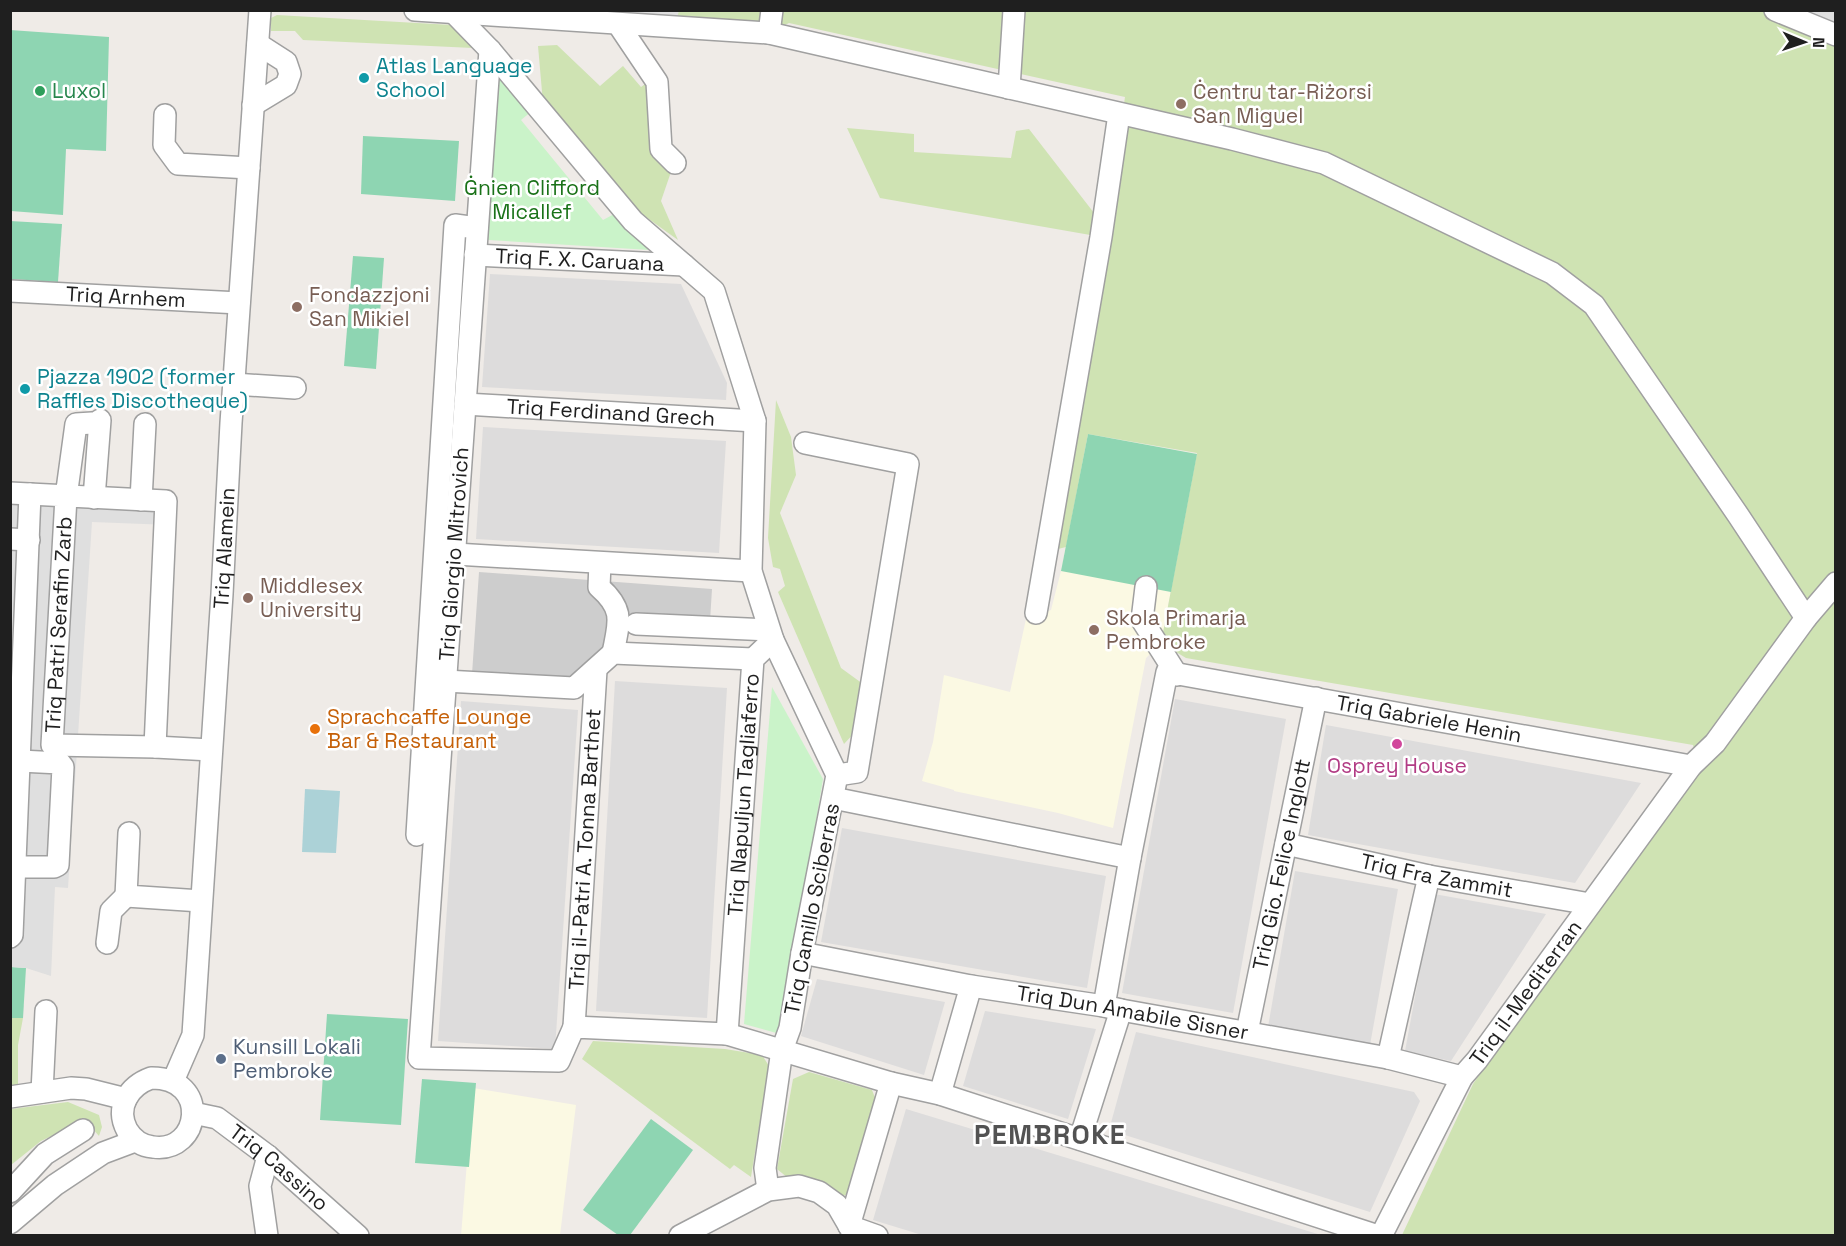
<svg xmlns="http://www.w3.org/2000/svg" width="1846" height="1246" font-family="'Space Grotesk',sans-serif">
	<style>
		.residential { fill: #dddcdc }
		.education { fill: #fbf9e3 }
		.religious { fill: #cdcdcd }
		.grass { fill: #cfe3b3 }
		.park { fill: #caf3c9 }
		.pitch { fill: #8ed5b2 }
		.parking { fill: #dfdfdf }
		.water { fill: #acd2d7 }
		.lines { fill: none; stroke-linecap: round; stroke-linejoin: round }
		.minor-casing { stroke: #a0a0a0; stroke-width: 24 }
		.minor { stroke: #fff; stroke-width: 21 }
		.culture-dot { fill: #0f9aa8; stroke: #fff; stroke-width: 2 }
		.leisure-dot { fill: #2e9e5b; stroke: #fff; stroke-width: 2 }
		.education-dot { fill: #8d6e63; stroke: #fff; stroke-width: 2 }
		.food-dot { fill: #e8710a; stroke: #fff; stroke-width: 2 }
		.hotel-dot { fill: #d1479c; stroke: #fff; stroke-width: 2 }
		.service-dot { fill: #5c6f8a; stroke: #fff; stroke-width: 2 }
		.labels { text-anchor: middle; stroke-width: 5; stroke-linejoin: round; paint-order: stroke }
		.culture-label { font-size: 21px; fill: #0d838f; stroke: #fff; text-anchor: start }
		.leisure-label { font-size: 21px; fill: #27864d; stroke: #fff; text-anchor: start }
		.education-label { font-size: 21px; fill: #785e54; stroke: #fff; text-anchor: start }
		.park-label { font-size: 21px; fill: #1a7218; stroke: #fff }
		.street-label { font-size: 21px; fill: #1f1f1f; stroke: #fff }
		.food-label { font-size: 21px; fill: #c56008; stroke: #fff; text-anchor: start }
		.hotel-label { font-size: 21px; fill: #b23c85; stroke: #fff }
		.service-label { font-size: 21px; fill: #4e5e75; stroke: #fff; text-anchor: start }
		.district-label { font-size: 27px; font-weight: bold; letter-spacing: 1.5px; fill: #525252; stroke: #fff }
	</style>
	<rect width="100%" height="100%" fill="#efebe7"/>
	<g class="residential">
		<polygon points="490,274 681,284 727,383 726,400 482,387"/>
		<polygon points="483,427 726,441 719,553 476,539"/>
		<polygon points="615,681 727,688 707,1018 596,1011"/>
		<polygon points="1175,699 1286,719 1233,1013 1122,993"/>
		<polygon points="461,701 578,710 555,1049 438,1041"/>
		<polygon points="1326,725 1641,783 1575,883 1308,835"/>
		<polygon points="842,828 1106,876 1087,988 821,942"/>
		<polygon points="1295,871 1398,889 1370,1045 1268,1027"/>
		<polygon points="1434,894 1546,914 1451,1061 1405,1051"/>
		<polygon points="817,979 945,1002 924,1075 801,1036"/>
		<polygon points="985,1011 1096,1029 1068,1119 963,1086"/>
		<polygon points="1136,1032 1414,1092 1420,1101 1370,1212 1109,1130"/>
		<polygon points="906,1109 1321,1235 922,1235 873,1220"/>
	</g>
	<g class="education">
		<polygon points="1088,434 1197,454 1161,643 1146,658 1113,828 1058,813 954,791 954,790 922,781 933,742 944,675 1010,692 1026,619 1051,610 1061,571"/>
		<polygon points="473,1088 576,1105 560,1235 461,1236"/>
	</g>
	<polygon class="religious" points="479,572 712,589 710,621 628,617 585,681 472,674"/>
	<g class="grass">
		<polygon points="1762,10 1835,43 1835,1235 1402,1235 1473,1084 1503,1040 1700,770 1693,745 1186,658 1161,643 1197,453 1088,434 1066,547 1058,549 1074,427 1125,97 789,23 769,33 567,11"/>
		<polygon points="277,15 452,25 473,48 303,40 295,31 271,31 271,18"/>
		<polygon points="557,45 600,86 623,66 641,87 648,82 672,169 661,201 678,240 632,207 543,103 538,46"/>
		<polygon points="847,128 914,134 914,152 1011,158 1016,131 1029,129 1101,222 1096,236 880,198"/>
		<polygon points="776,400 791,437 796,475 780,513 841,668 863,684 856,731 844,744 778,592 785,586 780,569 773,567 768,538"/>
		<polygon points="11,1018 23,1018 18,1045 18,1086 11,1087"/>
		<polygon points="593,1041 725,1049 762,1055 769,1066 751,1177 734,1165 730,1169 582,1059"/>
		<path d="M809,1072L872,1090L879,1108L855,1191L843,1196C821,1182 815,1175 788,1178L777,1169L793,1079Z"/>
		<polygon points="68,1102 99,1115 102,1127 99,1136 85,1120 41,1141 11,1165 11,1109"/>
	</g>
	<g class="park">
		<polygon points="496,72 532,111 521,120 603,220 616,213 650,250 488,240"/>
		<polygon points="772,687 823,779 780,1034 744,1024"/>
	</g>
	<g class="pitch">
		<polygon points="10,30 109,37 106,151 66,149 63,215 11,211"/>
		<polygon points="363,136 459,141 455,201 361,194"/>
		<polygon points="10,221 62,224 58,282 11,279"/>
		<polygon points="353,256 384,258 376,369 344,366"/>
		<polygon points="1088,434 1197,454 1171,592 1061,571"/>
		<polygon points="11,967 26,968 23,1018 11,1018"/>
		<polygon points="327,1014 408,1019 401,1125 320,1120"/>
		<polygon points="422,1079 476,1083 469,1167 415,1163"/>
		<polygon points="651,1119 693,1150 630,1235 618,1235 583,1210"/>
	</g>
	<g class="parking">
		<polygon points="610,11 679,11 676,21 613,16"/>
		<polygon points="1813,11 1835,11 1835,31 1809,18"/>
		<polygon points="11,482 173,494 170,525 92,522 68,888 55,887 51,976 26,968 11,967"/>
	</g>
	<polygon class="water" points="305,789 340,791 336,853 302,852"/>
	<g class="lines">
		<g class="minor-casing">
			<g id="minor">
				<polyline points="415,10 769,33 1232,139 1324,163 1552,273 1594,305 1738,515 1806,618"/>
				<polyline points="1775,10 1836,35"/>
				<polyline points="454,13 490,50 633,221 714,291 755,421 751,571 773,640 837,775 802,953 790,1028 782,1050 765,1168 768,1190"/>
				<polyline points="618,24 657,82 661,149 675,163"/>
				<polyline points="769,33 772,10"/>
				<polyline points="490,50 419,1058 559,1061 574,1027 727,1034 891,1083 940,1094 1378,1236"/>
				<polyline points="1009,88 1014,10"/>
				<polyline points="253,105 286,85 290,74 286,62 258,44"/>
				<polyline points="165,115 164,145 178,164 249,168"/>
				<path id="s1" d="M475,255L684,265"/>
				<path id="s2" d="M10,291L239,303"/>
				<polyline points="234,384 295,388"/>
				<path id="s3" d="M465,404L755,421"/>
				<polyline points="805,443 908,464 857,772 837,775"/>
				<path id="s4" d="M10,493L166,501L155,747L52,745L66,497L76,424L92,423"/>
				<polyline points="94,498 100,420"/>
				<polyline points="141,500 145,424"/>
				<polyline points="10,539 29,540"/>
				<polyline points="455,554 751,571"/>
				<path d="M600,563L599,587C625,610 619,622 613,653"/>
				<polyline points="1146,587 1142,620 1177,675"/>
				<polyline points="1036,613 1101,237 1119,114"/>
				<polyline points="636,624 769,630"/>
				<polyline points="445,681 574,688 613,653 753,659"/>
				<polyline points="155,747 211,750"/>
				<polyline points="833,798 1130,858"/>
				<polyline points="129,833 126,896 201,901"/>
				<polyline points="417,835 455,225 477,228"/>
				<path id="s5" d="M1286,844L1429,876L1590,904"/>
				<polyline points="15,867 54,867 58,865 63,767 60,763 20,761"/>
				<polyline points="10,937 12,935 30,494"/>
				<polyline points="107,943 111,911 126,896"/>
				<path id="s6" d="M802,953L971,986L1104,1006L1121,1010L1388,1058L1462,1077"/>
				<path id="s7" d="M1104,1006L1130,858L1167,672L1691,766"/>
				<path id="s8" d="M574,1027L596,670"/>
				<path id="s9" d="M1247,1032L1316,698"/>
				<path id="s10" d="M727,1034L753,659L773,640"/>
				<polyline points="1388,1058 1429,876"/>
				<path d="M151,1078C211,1077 201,1154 153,1147C141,1146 133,1140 127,1130C115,1107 129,1086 151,1078Z"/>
				<path id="s11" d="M173,1081L193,1035L222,594L231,423L260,10"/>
				<polyline points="42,1092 46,1011"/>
				<polyline points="940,1094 971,986"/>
				<polyline points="10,1097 71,1088 86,1089 126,1099"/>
				<path id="s12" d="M193,1113L217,1118L268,1156L358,1236"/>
				<polyline points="1080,1139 1121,1010"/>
				<polyline points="10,1192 45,1154 83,1130"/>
				<polyline points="10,1223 55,1185 103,1153 135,1141"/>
				<polyline points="267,1236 260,1186 268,1156"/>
				<polyline points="680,1236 768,1190 799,1186 819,1192 837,1205 855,1236"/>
				<polyline points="877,1236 849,1226 891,1083"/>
				<path id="s13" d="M1381,1236L1462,1077L1477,1060L1691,766L1715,743L1806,618L1836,583"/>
			</g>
		</g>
		<use href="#minor" class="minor"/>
	</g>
	<g class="culture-dot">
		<circle cx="364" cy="78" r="6"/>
		<circle cx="25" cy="389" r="6"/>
	</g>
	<circle class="leisure-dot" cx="40" cy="91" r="6"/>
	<g class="education-dot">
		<circle cx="1181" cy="104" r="6"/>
		<circle cx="297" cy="307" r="6"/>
		<circle cx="248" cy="598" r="6"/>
		<circle cx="1094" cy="630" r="6"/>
	</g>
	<circle class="food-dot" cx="315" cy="729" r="6"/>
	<circle class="hotel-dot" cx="1397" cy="744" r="6"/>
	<circle class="service-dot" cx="221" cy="1059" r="6"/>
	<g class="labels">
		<g class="culture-label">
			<text x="376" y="73">Atlas Language<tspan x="376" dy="24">School</tspan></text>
			<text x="37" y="384">Pjazza 1902 (former<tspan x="37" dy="24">Raffles Discotheque)</tspan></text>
		</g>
		<g class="leisure-label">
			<text x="52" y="98">Luxol</text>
		</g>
		<g class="education-label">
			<text x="1193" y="99">Ċentru tar-Riżorsi<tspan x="1193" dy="24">San Miguel</tspan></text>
			<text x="309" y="302">Fondazzjoni<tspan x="309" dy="24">San Mikiel</tspan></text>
			<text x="260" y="593">Middlesex<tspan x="260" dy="24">University</tspan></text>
			<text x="1106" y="625">Skola Primarja<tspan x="1106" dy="24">Pembroke</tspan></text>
		</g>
		<g class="park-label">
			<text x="532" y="195">Ġnien Clifford<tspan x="532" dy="24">Micallef</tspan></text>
		</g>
		<g class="street-label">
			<text dy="7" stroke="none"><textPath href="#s1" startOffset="105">Triq F. X. Caruana</textPath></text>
			<text dy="7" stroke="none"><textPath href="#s2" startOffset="116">Triq Arnhem</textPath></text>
			<text dy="7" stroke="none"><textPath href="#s3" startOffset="146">Triq Ferdinand Grech</textPath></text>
			<text dy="7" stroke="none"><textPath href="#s11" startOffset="538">Triq Alamein</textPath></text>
			<text transform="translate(454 554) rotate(-86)" y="7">Triq Giorgio Mitrovich</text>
			<text dy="7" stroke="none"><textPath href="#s4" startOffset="626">Triq Patri Serafin Zarb</textPath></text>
			<text dy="7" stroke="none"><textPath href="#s7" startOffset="606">Triq Gabriele Henin</textPath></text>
			<text dy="7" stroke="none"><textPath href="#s10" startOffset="240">Triq Napuljun Tagliaferro</textPath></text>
			<text dy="7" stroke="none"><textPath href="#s8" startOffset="178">Triq il-Patri A. Tonna Barthet</textPath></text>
			<text dy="7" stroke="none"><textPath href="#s9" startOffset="171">Triq Gio. Felice Inglott</textPath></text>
			<text dy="7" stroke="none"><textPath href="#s5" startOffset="154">Triq Fra Zammit</textPath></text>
			<text transform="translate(812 909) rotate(-79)" y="7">Triq Camillo Sciberras</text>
			<text dy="7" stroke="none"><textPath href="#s13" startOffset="284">Triq il-Mediterran</textPath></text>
			<text dy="7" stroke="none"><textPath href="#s6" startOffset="336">Triq Dun Amabile Sisner</textPath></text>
			<text dy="7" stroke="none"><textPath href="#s12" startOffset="104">Triq Cassino</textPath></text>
		</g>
		<g class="food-label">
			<text x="327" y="724">Sprachcaffe Lounge<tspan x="327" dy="24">Bar &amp; Restaurant</tspan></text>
		</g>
		<g class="hotel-label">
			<text x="1397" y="773">Osprey House</text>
		</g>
		<g class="service-label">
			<text x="233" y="1054">Kunsill Lokali<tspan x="233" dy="24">Pembroke</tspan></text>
		</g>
		<g class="district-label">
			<text x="1050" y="1144">PEMBROKE</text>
		</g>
	</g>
	<rect width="1846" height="1246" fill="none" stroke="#1f1f1f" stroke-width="24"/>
	<g transform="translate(1804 42) rotate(92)" stroke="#ffffff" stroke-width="4.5" paint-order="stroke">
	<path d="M0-4.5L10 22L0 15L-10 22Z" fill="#1f1f1f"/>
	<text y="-9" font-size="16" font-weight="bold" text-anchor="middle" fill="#1f1f1f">N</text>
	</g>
</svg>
